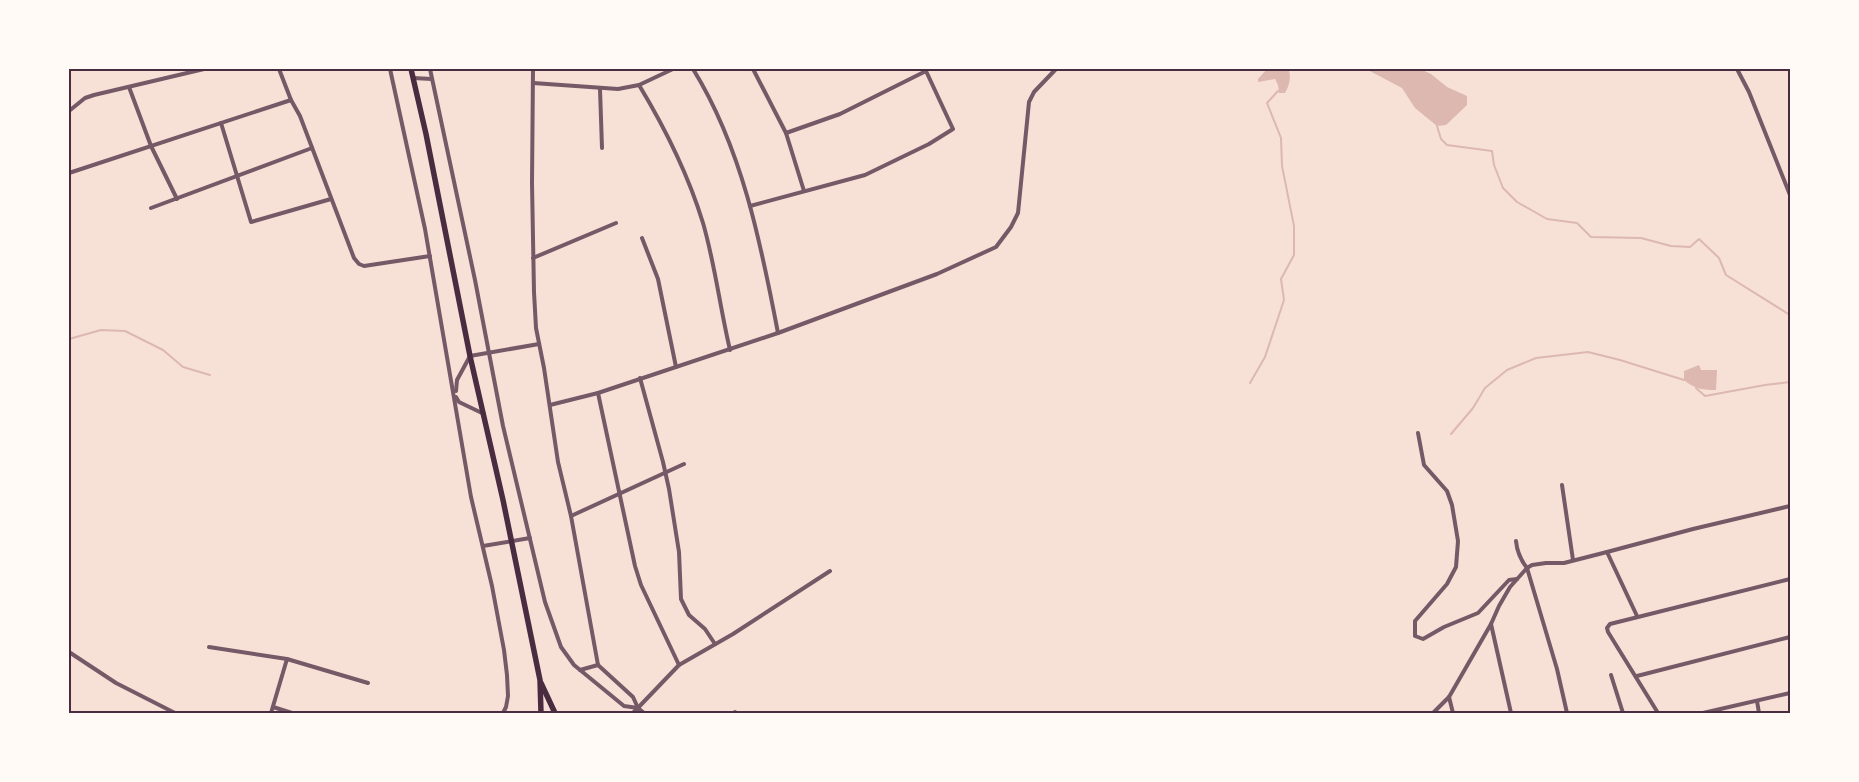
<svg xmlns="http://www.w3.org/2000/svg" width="1859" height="782" font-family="'DM Sans',sans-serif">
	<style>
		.water { fill: #dcb8b0 }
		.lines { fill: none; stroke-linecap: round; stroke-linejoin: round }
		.stream { stroke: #dcb8b0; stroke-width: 2 }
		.minor { stroke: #755966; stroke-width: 4 }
		.trunk { stroke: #4a2c40; stroke-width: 5.5 }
		.neatline { fill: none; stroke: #4a2c40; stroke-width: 2 }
	</style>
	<rect width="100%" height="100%" fill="#f7e1d7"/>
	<g class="water">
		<path d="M1267,69H1288C1292,75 1289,87 1285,93H1279L1278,85L1275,79L1258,82V79Z"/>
		<polygon points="1366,69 1420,69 1431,74 1447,87 1467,96 1467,105 1446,125 1437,126 1415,108 1402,88"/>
		<path d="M1699,365L1701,370H1717L1716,390C1704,390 1694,389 1684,380V371Z"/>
	</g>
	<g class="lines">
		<g class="stream">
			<polyline points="1437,126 1441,139 1447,145 1492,151 1494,165 1503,188 1517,202 1547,219 1577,223 1591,237 1641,238 1671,246 1690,247 1699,239 1719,258 1726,275 1790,315"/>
			<polyline points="69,339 101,330 125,331 163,350 183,367 210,375"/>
			<polyline points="1250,383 1265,357 1284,300 1281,279 1294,255 1294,226 1282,166 1281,138 1267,103 1278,91"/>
			<polyline points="1696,388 1705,396 1765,385 1790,382"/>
			<polyline points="1451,434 1473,408 1485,388 1507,370 1536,358 1588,352 1620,360 1684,380"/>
		</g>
		<g class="minor">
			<polyline points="279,69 291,100 300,116 354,258 359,264 364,266 430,256"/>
			<polyline points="390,69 425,229 471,497 492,586 504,650 507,675 508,696 506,707 503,713"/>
			<polyline points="430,69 475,280 503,426 545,602 561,647 574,665 624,706 638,708"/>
			<polyline points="533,69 532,183 534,292 536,328 544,368 558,462 571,516 598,665"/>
			<path d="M693,69C742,148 761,244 778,333"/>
			<polyline points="753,69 786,133 804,191"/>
			<polyline points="1737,69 1749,92 1790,195"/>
			<polyline points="413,78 432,79"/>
			<polyline points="533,83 618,89 639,85 673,69"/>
			<path d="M639,85C665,128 688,174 703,223C715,264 720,308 730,350"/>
			<polyline points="129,87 151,146 177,199"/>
			<polyline points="600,89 602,148"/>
			<polyline points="69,111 85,98 94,95 204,69"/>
			<polyline points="221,123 251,222 331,199"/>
			<polyline points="69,173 291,100"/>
			<polyline points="750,206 865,175 929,144 953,129 926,71 840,114 786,133"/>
			<polyline points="151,208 312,148"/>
			<polyline points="642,238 658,279 676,367"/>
			<polyline points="533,258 616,223"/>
			<polyline points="640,378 663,462 669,489 679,552 681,599 689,615 705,629 715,644"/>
			<polyline points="456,391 457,380 470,356 539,344"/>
			<polyline points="598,393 635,566 641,585 679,665"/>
			<polyline points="456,397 459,402 484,414"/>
			<polyline points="550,405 598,393 778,333 937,274 996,247 1011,227 1018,213 1029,102 1034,92 1056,69"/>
			<polyline points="1418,433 1424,465 1447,491 1452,505 1458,541 1456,567 1447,584 1415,621 1415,636 1423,639 1444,627 1478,613 1509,580 1517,579"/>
			<polyline points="1562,485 1573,560"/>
			<polyline points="571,516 684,464"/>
			<path d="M1516,541C1517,552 1520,559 1527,568L1557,669L1567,713"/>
			<polyline points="483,546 530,538"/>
			<polyline points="1637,616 1607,552 1693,529 1790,506"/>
			<polyline points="1491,624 1511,713"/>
			<polyline points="209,647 287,659 368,683"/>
			<polyline points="69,652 116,683 175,713"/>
			<polyline points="598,665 633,697 638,708 644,713"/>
			<polyline points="580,670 598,665"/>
			<polyline points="1611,675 1623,713"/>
			<polyline points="1637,676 1790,637"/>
			<polyline points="1449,697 1453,713"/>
			<polyline points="1757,701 1759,713"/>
			<polyline points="273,707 292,713"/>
			<polyline points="271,713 287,659"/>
			<polyline points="633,713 679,665 733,634 830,571"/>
			<polyline points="734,713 735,712"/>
			<polyline points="1433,713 1449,697 1491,624 1499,606 1510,587 1527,568 1532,565 1546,563 1564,563 1607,552"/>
			<polyline points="1658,713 1608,632 1607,628 1610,624 1790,579"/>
			<polyline points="1703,713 1790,693"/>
		</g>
		<g class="trunk">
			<polyline points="411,69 426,134 470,356 503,500 540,680 541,713"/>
			<polyline points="541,683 555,713"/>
		</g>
	</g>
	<rect width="1859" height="782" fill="none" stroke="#fffaf5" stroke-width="140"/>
	<rect x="70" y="70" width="1719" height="642" class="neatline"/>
</svg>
